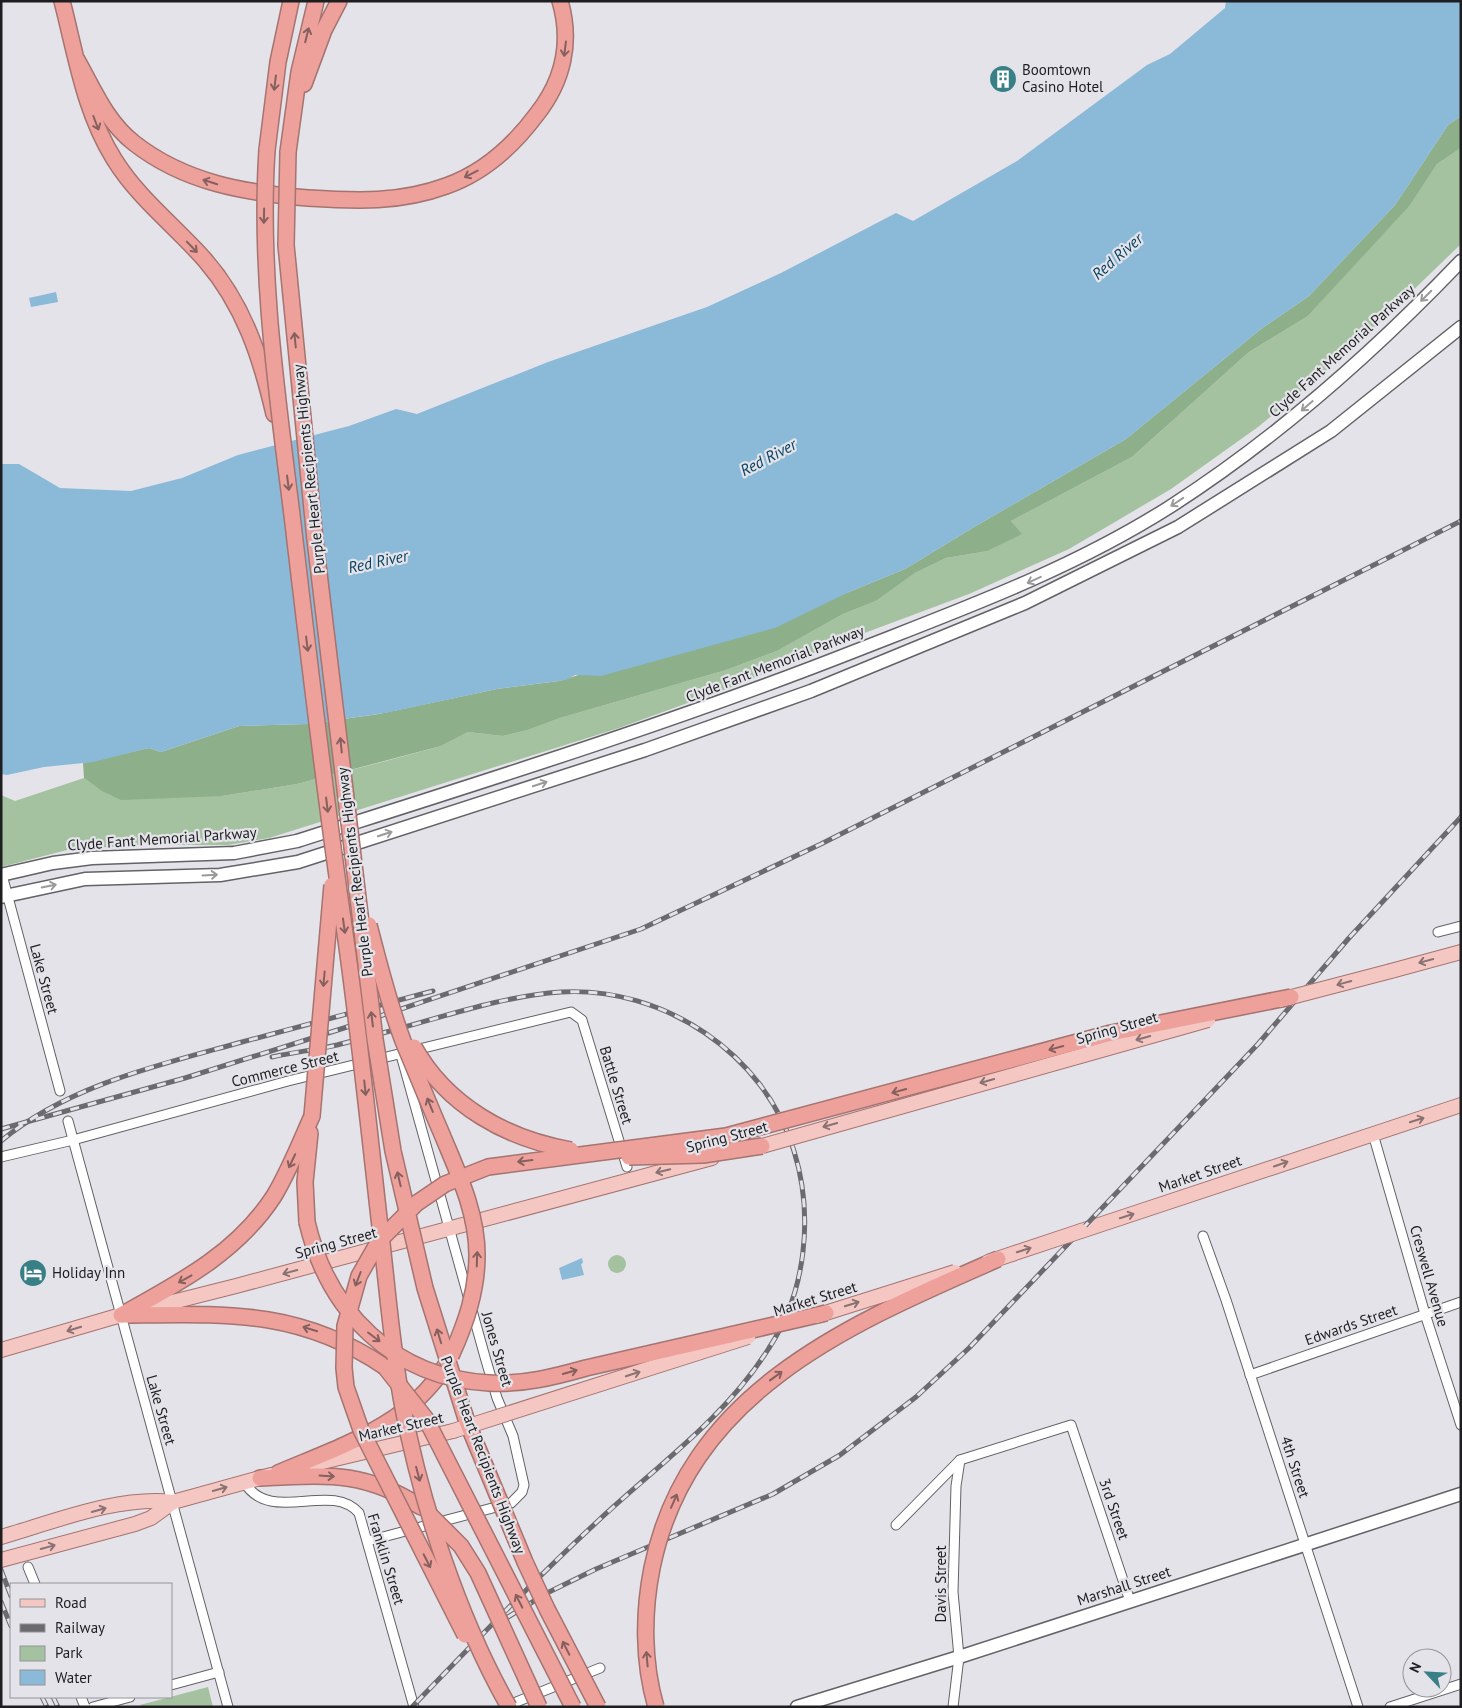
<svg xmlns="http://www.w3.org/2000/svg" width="1462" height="1708" font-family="'PT Sans',sans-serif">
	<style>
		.green { fill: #a4c1a0 }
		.forest { fill: #8daf89 }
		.water { fill: #8bb9d8 }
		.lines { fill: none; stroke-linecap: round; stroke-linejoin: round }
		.street-casing { stroke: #626267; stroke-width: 11 }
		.secondary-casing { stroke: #626267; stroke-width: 15 }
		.primary-casing { stroke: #a57370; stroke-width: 16 }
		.highway-casing { stroke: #a57370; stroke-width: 18 }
		.street { stroke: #fff; stroke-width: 9 }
		.secondary { stroke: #fff; stroke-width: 12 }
		.primary { stroke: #f5c7c3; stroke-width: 14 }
		.highway { stroke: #eea19b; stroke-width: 15 }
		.rail-casing { stroke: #6b6b6f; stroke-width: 5 }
		.rail { stroke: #e3e3e9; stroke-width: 3; stroke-dasharray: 9; stroke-linecap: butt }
		.primary-bridge-casing { stroke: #a57370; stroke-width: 16; stroke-linecap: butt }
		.highway-bridge-casing { stroke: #a57370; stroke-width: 18; stroke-linecap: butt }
		.primary-bridge { stroke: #f5c7c3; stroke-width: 14 }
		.highway-bridge { stroke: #eea19b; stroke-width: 15 }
		.oneway { stroke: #86605e }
		.oneway2 { stroke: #9a9a9b }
		.oneway3 { stroke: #8a7272 }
		.labels { text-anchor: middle; stroke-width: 4.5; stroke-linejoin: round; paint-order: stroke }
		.poi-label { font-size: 15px; fill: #1e1e20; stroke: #e3e3e9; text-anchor: start }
		.street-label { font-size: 15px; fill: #1e1e20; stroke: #e3e3e9 }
		.water-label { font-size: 16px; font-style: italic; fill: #064362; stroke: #e3e3e9 }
	</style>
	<rect width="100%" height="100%" fill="#e3e3e9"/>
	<g class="green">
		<polygon points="1461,148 1461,244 1351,350 1258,427 1171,489 1069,549 969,594 835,644 737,685 619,728 269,838 228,845 134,845 67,850 1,867 1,795 15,801 84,778 100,790 222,796 297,784 386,761 441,746 468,732 503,736 528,730 560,718 726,670 777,651 843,614 876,601 915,573 946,558 988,551 1021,534 1011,521 1132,457 1249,352 1308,316 1408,206 1437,164"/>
		<circle cx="617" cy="1264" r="9"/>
		<polygon points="208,1687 213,1707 141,1707 140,1705"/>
	</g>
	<polygon class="forest" points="1461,116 1461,148 1437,164 1409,206 1308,316 1249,352 1132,457 1011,521 1022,534 988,551 946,558 915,573 876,601 843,614 777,651 726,670 560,718 528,730 503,736 468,732 441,746 297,784 222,796 121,800 100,790 84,778 83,763 149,748 161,752 239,726 308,724 379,714 497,689 559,681 849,592 905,569 974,527 1126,439 1261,329 1309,296 1395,205 1448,125"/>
	<g class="water">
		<polygon points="1226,1 1461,1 1461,116 1448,125 1395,205 1309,296 1261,329 1126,439 974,527 905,569 849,592 775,628 601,676 575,675 566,680 497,689 385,713 308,724 239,726 161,752 149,748 93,762 44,767 7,775 1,774 1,464 19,464 60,488 131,491 182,478 238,455 349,426 396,409 417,414 548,362 707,307 781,273 896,213 913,221 1017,161 1147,65 1170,54 1225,8"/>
		<polygon points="56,292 58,302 31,307 29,298"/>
		<polygon points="582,1258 583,1263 581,1264 584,1275 562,1280 559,1268"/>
	</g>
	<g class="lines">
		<g class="street-casing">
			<g id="street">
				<polyline points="2,875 60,1091"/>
				<polyline points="1438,932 1461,926"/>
				<polyline points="68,1121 228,1707"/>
				<polyline points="1373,1134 1425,1314 1461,1425"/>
				<polyline points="1,1157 73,1140 288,1081 571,1012 582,1020 627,1167"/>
				<polyline points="1203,1236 1226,1300 1358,1707"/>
				<polyline points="1250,1375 1461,1302"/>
				<path d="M244,1482C271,1526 330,1480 359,1513L414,1707"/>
				<polyline points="896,1525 960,1460 1071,1425 1130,1601"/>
				<polyline points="368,1541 511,1503 522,1492 524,1485 513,1436 497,1398 485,1357 401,1055"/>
				<polyline points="28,1567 35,1584"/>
				<polyline points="171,1685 219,1672"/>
				<polyline points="81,1697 85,1707"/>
				<polyline points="93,1707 130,1697"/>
				<polyline points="504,1707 600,1668"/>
				<polyline points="953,1707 959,1657 953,1592 956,1486 960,1460"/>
				<polyline points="1390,1707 1461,1684"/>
			</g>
		</g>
		<g class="secondary-casing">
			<g id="secondary">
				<path d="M1,875L53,863L92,858L234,853L297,841C485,781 672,723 855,651C962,609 1070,570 1168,508C1276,439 1372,354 1461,261"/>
				<polyline points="1,897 85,879 220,875 298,862 645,750 811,691 1025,603 1178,527 1331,431 1461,327"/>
				<polyline points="797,1707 959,1657 1461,1494"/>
			</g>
		</g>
		<g class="primary-casing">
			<g id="primary">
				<polyline points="1391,971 1461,952"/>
				<polyline points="1081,1231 1461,1105"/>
				<polyline points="1,1350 121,1315 236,1286 712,1158"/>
				<polyline points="314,1464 453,1431"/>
				<path d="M1,1537C53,1522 120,1495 173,1502"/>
				<polyline points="1,1560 135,1524 151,1518 173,1502 271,1475"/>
			</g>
		</g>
		<g class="highway-casing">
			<g id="highway">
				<path d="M62,1C76,55 84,111 114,159C138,198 175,226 205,260C244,305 261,358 274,414"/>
				<path d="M77,60C94,90 106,121 134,143C185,183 246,193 308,198C356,201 400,203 446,186C483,173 514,145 537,114C563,81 572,42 560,1"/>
				<polyline points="304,84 324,30 339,1"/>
				<polyline points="267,150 278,62 291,1"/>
				<polyline points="288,152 299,72 316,1"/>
				<polyline points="307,1222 305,1182 310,1133"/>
				<path d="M121,1315C179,1283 237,1253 274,1196C289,1171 300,1143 312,1116"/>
				<path d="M122,1315C222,1314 298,1308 385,1367"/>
				<path d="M278,1473C341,1446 410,1425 447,1363"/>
				<path d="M260,1478C326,1475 363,1470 421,1507"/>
			</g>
		</g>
		<use href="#street" class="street"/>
		<use href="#secondary" class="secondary"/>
		<use href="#primary" class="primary"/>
		<use href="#highway" class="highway"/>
		<g class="rail-casing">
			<g id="rail">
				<path d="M272,1057C294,1052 316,1050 337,1045C356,1040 375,1035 394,1030C449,1015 504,996 561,992C663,986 765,1054 794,1151C814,1215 806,1292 769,1348C725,1418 658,1465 599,1520C534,1580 473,1644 412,1707"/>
				<polyline points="1,1129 185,1078 344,1028 641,929 821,844 1461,521"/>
				<path d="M1,1141C69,1085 159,1065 242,1042C305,1025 369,1008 433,991"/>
				<polyline points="1,1570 11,1596"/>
				<polyline points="1,1602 11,1626"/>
				<polyline points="508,1617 547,1593 596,1569 773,1494 840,1455 916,1397 969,1348 1258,1044 1349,938 1461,817"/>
				<polyline points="42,1697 47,1707"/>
				<polyline points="53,1697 58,1707"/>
			</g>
		</g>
		<use href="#rail" class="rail"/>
		<g class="primary-bridge-casing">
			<g id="primary-bridge">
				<polyline points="1280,1000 1391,971"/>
				<polyline points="762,1146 1208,1020"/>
				<polyline points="988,1262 1081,1231"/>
				<polyline points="816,1316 955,1272"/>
				<polyline points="453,1431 748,1337"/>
			</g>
		</g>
		<g class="highway-bridge-casing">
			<g id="highway-bridge">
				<path d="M267,150C259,272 277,394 292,515C308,652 324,789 344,926C358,1023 368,1120 379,1218C387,1281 391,1345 403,1408C422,1506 459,1619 509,1707"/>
				<polyline points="288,152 286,245 315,540 375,1039 393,1151 425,1288 467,1422 525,1562 547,1609 598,1707"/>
				<path d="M369,925C379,964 389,1004 403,1041C416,1072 428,1102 441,1132C457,1171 477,1211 477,1255C477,1291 466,1323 451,1356"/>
				<path d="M414,1047C447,1106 507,1139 571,1150"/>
				<polyline points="312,1116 332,885"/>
				<polyline points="629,1157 703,1155 762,1146"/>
				<path d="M307,1222C328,1312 394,1378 489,1383C522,1385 554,1377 586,1368L826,1313"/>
				<polyline points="385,1367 426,1419 573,1707"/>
				<polyline points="430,1515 461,1546 478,1573 539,1707"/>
				<polyline points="465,1635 361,1430 346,1387 344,1368 345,1326 359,1276 379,1241 417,1203 445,1184 488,1167 726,1136 1111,1033 1291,997"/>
				<path d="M656,1707C643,1663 643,1613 652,1568C688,1391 850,1324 998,1259"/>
			</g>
		</g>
		<use href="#primary-bridge" class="primary-bridge"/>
		<use href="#highway-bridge" class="highway-bridge"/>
	</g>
	<defs><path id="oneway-shaft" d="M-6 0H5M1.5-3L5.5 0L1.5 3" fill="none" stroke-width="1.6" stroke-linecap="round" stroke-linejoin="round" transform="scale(1.25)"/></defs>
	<g class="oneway">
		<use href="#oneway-shaft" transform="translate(307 35) rotate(-76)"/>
		<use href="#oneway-shaft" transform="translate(565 49) rotate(97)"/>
		<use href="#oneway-shaft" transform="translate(275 83) rotate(97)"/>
		<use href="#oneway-shaft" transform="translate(96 123) rotate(69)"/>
		<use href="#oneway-shaft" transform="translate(471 174) rotate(153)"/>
		<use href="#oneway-shaft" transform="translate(210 182) rotate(-162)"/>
		<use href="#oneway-shaft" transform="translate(264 216) rotate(91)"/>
		<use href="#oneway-shaft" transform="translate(192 247) rotate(46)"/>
		<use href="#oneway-shaft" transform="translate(295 340) rotate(-96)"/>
		<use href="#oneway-shaft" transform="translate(288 483) rotate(83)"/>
		<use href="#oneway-shaft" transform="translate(307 644) rotate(83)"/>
		<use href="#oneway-shaft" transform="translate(341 745) rotate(-96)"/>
		<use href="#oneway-shaft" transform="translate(327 805) rotate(83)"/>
		<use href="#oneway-shaft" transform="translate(344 926) rotate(82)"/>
		<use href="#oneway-shaft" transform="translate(324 979) rotate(95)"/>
		<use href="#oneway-shaft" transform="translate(372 1019) rotate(-97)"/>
		<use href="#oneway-shaft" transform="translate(1056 1048) rotate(165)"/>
		<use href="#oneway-shaft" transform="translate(365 1088) rotate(84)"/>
		<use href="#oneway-shaft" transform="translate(899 1091) rotate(165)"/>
		<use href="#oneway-shaft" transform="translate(430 1105) rotate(-112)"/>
		<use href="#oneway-shaft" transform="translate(292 1161) rotate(115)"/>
		<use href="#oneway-shaft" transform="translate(525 1161) rotate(173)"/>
		<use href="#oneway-shaft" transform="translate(399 1179) rotate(-103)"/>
		<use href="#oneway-shaft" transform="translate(477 1259) rotate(-88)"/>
		<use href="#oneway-shaft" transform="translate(185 1279) rotate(151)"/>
		<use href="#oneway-shaft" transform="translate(358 1279) rotate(111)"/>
		<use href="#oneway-shaft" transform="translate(310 1329) rotate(-163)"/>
		<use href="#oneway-shaft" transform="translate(439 1336) rotate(-107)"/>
		<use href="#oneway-shaft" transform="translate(374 1337) rotate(37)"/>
		<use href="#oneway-shaft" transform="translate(570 1372) rotate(-16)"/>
		<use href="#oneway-shaft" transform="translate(776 1376) rotate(-36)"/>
		<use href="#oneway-shaft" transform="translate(418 1474) rotate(75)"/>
		<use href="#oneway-shaft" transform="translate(327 1476) rotate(4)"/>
		<use href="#oneway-shaft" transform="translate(674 1501) rotate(-66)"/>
		<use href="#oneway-shaft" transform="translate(427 1561) rotate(63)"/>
		<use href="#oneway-shaft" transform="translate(519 1601) rotate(-117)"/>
		<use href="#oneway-shaft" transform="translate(566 1648) rotate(-117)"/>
		<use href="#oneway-shaft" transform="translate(647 1659) rotate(-95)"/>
	</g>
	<g class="oneway2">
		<use href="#oneway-shaft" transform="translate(1426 296) rotate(135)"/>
		<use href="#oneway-shaft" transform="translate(1307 406) rotate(139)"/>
		<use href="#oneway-shaft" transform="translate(1177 502) rotate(146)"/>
		<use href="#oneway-shaft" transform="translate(1034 580) rotate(155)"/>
		<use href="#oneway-shaft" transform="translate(540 784) rotate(-18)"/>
		<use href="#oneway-shaft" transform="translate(385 834) rotate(-18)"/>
		<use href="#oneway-shaft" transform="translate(210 875) rotate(-3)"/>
		<use href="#oneway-shaft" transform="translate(49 886) rotate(-11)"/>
	</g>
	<g class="oneway3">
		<use href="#oneway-shaft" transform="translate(1426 961) rotate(165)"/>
		<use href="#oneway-shaft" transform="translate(1344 983) rotate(165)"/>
		<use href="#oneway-shaft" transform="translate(1143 1038) rotate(164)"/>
		<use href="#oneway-shaft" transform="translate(987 1081) rotate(164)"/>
		<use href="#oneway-shaft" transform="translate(1417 1120) rotate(-18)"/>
		<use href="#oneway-shaft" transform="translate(830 1125) rotate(164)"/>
		<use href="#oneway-shaft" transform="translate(1281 1164) rotate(-19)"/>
		<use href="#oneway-shaft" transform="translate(663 1171) rotate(166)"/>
		<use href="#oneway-shaft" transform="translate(1127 1216) rotate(-18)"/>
		<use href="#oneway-shaft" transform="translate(1024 1250) rotate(-18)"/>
		<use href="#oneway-shaft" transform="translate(290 1272) rotate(165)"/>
		<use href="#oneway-shaft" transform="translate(852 1304) rotate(-17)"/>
		<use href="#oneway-shaft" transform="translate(74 1329) rotate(163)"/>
		<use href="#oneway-shaft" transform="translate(633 1374) rotate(-18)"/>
		<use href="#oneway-shaft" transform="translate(220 1489) rotate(-16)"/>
		<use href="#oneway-shaft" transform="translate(99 1510) rotate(-16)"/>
		<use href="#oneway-shaft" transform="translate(48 1547) rotate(-15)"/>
	</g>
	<defs>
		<g id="building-disc" transform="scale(1.4375)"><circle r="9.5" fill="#388086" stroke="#e3e3e9"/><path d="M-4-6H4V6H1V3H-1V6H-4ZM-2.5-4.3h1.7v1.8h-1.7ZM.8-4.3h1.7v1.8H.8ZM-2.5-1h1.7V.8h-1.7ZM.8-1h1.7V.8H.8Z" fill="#fff"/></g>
		<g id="hotel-disc" transform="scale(1.4375)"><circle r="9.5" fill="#388086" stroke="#e3e3e9"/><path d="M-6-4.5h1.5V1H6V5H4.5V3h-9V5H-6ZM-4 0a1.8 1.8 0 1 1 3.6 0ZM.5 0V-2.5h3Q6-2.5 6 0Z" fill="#fff"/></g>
	</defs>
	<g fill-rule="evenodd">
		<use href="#building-disc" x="1003" y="79"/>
		<use href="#hotel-disc" x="33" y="1273"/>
	</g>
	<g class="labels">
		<g class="poi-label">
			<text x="1022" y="75">Boomtown<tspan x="1022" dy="17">Casino Hotel</tspan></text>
			<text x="52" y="1278">Holiday Inn</text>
		</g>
		<g class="street-label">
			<text transform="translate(1342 351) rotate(-42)" y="5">Clyde Fant Memorial Parkway</text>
			<text transform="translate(309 469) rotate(-96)" y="5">Purple Heart Recipients Highway</text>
			<text transform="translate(775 664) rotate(-21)" y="5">Clyde Fant Memorial Parkway</text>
			<text transform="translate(162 839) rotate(-4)" y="5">Clyde Fant Memorial Parkway</text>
			<text transform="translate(355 872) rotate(-97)" y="5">Purple Heart Recipients Highway</text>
			<text transform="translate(44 979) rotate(75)" y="5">Lake Street</text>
			<text transform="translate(1117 1028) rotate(-16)" y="5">Spring Street</text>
			<text transform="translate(285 1069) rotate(-14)" y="5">Commerce Street</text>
			<text transform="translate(616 1085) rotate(73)" y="5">Battle Street</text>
			<text transform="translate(727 1137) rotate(-15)" y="5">Spring Street</text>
			<text transform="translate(1200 1174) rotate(-19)" y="5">Market Street</text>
			<text transform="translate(336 1243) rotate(-15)" y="5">Spring Street</text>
			<text transform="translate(1429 1276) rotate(74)" y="5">Creswell Avenue</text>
			<text transform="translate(815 1299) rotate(-17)" y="5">Market Street</text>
			<text transform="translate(1351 1325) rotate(-19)" y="5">Edwards Street</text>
			<text transform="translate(497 1349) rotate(74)" y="5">Jones Street</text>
			<text transform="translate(161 1410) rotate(74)" y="5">Lake Street</text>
			<text transform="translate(401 1427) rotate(-13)" y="5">Market Street</text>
			<text transform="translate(483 1455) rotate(69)" y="5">Purple Heart Recipients Highway</text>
			<text transform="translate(1295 1467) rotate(72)" y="5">4th Street</text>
			<text transform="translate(1114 1509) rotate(71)" y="5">3rd Street</text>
			<text transform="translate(386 1559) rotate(73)" y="5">Franklin Street</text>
			<text transform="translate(941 1584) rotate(-90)" y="5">Davis Street</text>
			<text transform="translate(1124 1586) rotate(-18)" y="5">Marshall Street</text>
		</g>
		<g class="water-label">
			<text transform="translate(1117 256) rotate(-41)" y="6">Red River</text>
			<text transform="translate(768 457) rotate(-28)" y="6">Red River</text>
			<text transform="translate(378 561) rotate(-12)" y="6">Red River</text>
		</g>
	</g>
	<rect width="1462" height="1708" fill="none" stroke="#1e1e20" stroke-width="5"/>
	<rect x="10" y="1583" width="162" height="115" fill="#e3e3e9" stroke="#949499"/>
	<rect x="20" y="1599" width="25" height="8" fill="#f5c7c3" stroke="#949499"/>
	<text x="55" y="1608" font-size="15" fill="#1e1e20">Road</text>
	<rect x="20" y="1624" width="25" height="8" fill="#6b6b6f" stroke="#949499"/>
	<text x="55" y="1633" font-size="15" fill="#1e1e20">Railway</text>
	<rect x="20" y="1646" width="25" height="15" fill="#a4c1a0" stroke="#949499"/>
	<text x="55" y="1658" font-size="15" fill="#1e1e20">Park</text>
	<rect x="20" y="1670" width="25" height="15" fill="#8bb9d8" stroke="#949499"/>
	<text x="55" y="1683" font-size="15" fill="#1e1e20">Water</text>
	<g transform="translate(1427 1673) rotate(295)"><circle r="24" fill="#e3e3e9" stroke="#949499"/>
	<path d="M0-4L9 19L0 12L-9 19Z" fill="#388086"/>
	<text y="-8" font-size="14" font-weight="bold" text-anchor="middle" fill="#1e1e20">N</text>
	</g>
</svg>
